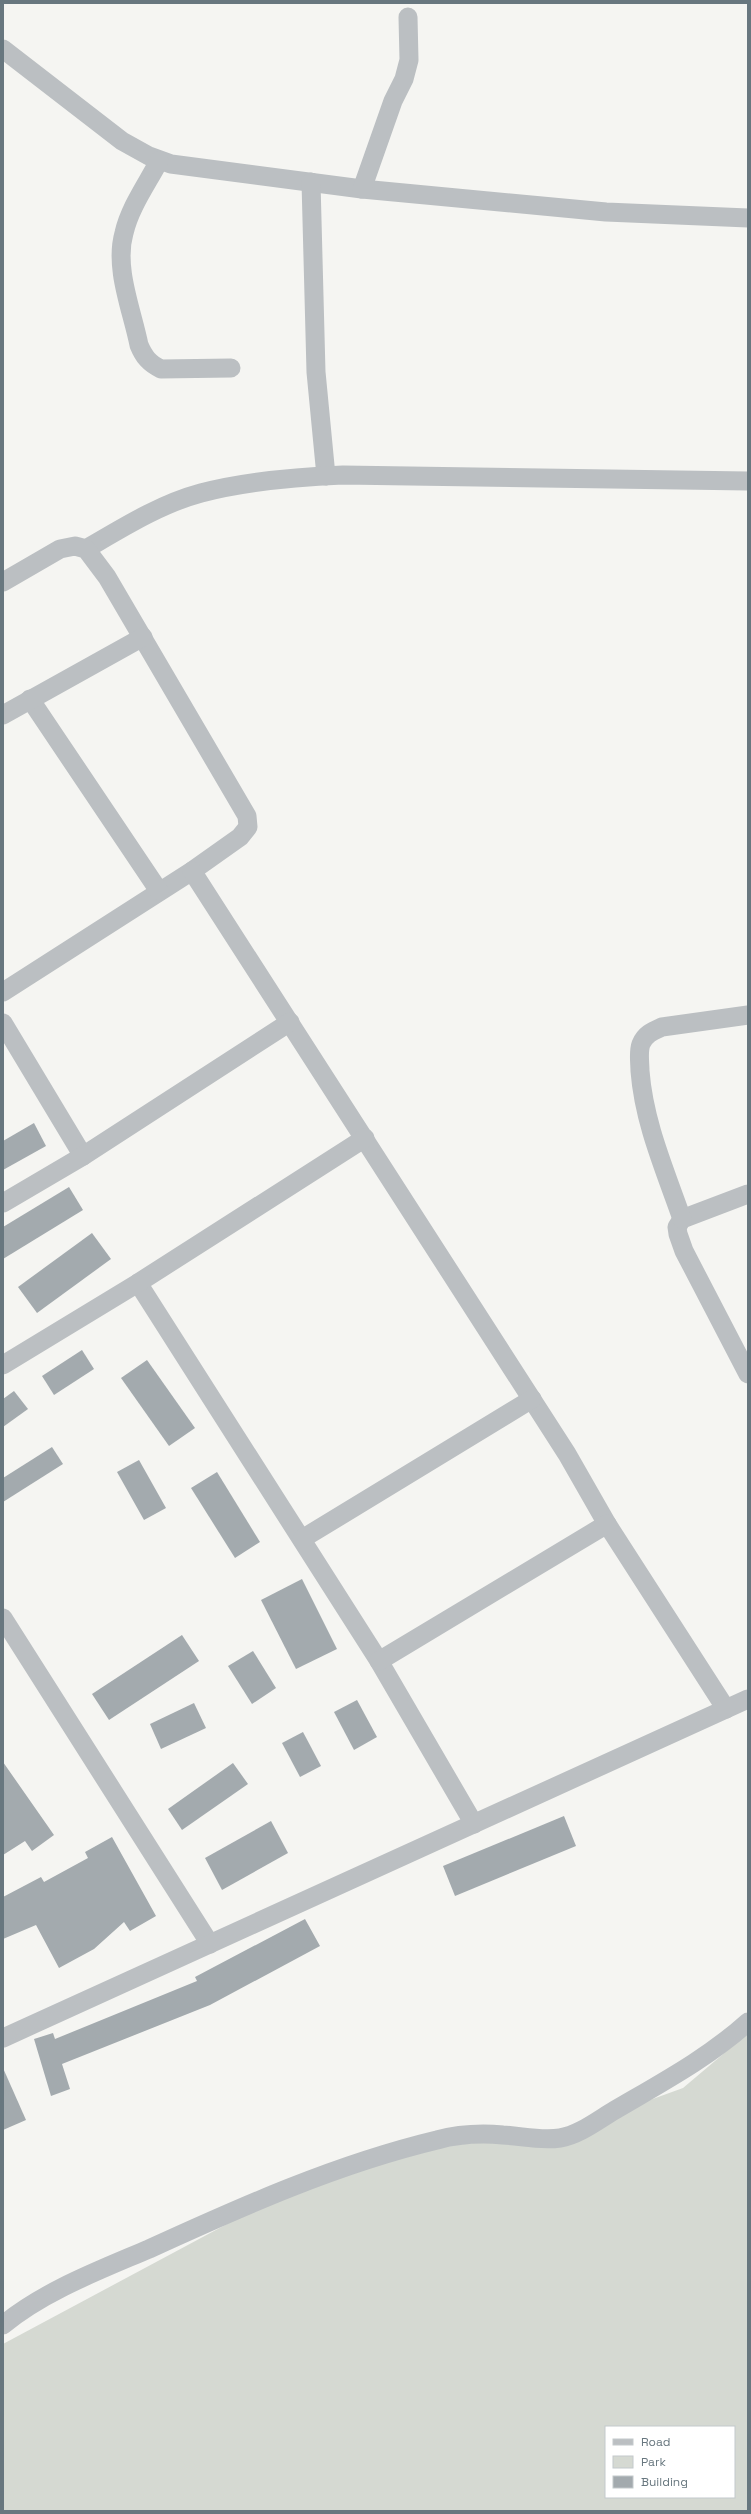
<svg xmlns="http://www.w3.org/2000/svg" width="751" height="2514" font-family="'Space Grotesk',sans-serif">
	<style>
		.green { fill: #d5d9d2; fill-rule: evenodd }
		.building { fill: #a3aaae }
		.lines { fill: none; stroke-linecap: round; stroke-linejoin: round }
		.minor { stroke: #bbbfc2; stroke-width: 19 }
	</style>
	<rect width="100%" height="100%" fill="#f5f5f2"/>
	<path class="green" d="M748,2033V2511H3V2344L354,2156L556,2134L683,2088ZM606,2427H734V2497H606Z"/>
	<g class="building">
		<polygon points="34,1123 46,1146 3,1170 3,1141"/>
		<polygon points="69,1187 83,1210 3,1259 3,1227"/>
		<polygon points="92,1233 111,1259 37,1313 18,1287"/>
		<polygon points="82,1350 94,1369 54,1395 42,1376"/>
		<polygon points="147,1360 195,1428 169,1446 121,1378"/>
		<polygon points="14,1391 28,1409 3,1427 3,1399"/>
		<polygon points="52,1447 63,1464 3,1502 3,1478"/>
		<polygon points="139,1460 166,1508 144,1520 117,1472"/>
		<polygon points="217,1472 260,1542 235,1558 191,1488"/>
		<polygon points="302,1579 337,1649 296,1669 261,1600"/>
		<polygon points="182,1635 199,1661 109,1720 92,1694"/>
		<polygon points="253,1651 276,1688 252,1704 228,1666"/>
		<polygon points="357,1700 377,1737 354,1750 334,1712"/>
		<polygon points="194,1703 206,1728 161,1749 150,1724"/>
		<polygon points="303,1732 321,1766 300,1777 282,1743"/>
		<polygon points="3,1762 54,1835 32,1851 25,1841 3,1855"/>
		<polygon points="233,1763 248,1784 182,1830 168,1809"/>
		<polygon points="564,1816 576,1846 455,1896 443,1866"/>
		<polygon points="271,1821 288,1853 222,1890 205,1858"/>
		<polygon points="112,1837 156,1916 130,1931 124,1922 94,1949 59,1968 36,1925 3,1939 3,1897 41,1877 44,1882 88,1858 85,1852"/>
		<polygon points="305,1919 320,1946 210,2005 62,2064 70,2089 51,2096 34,2039 53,2033 55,2039 197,1981 195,1977"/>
		<polygon points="3,2068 26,2120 3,2130"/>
	</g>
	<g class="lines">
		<g class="minor">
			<polyline points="3,49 122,141 149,156 171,164 362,189 606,212 748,218"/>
			<path d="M159,161C147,184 130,207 124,233C114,268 132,310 139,345C144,357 149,363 161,369L231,368"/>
			<polyline points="311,182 316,372 326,476"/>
			<polyline points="362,189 393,101 404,79 409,60 408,17"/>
			<path d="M86,549C122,528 160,504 201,493C247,481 295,477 343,475L748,481"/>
			<polyline points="3,582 60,549 75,546 86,549 107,577 247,816 248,827 240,837 192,871 3,992"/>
			<polyline points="30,699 159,891"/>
			<polyline points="3,715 143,637"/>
			<polyline points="192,871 567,1454 607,1524 726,1709"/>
			<polyline points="3,1023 83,1156"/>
			<polyline points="748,1194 682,1219 677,1227 678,1234 684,1251 748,1374"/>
			<polyline points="3,1203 83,1156 290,1022"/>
			<path d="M682,1219C665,1170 644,1123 640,1071C640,1063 638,1052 641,1044C645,1034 653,1031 662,1027L748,1015"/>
			<polyline points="138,1283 379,1661 474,1824"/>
			<polyline points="3,1365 138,1283 365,1138"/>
			<polyline points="302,1539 532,1399"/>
			<polyline points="3,1618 210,1944"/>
			<polyline points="379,1661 607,1524"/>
			<polyline points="3,2038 748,1699"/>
			<path d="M3,2325C44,2291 100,2270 149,2249C243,2206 337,2164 437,2140C459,2134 480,2133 503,2135C522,2136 540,2141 560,2138C579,2135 598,2120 615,2110C661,2083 708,2058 748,2022"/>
		</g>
	</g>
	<rect width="751" height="2514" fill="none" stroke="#68777f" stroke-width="8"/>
	<rect x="605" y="2426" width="130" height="72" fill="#ffffff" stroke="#c3c9cc"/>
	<rect x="613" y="2439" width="20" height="6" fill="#bbbfc2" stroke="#c3c9cc"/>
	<text x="641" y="2446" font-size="12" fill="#68777f">Road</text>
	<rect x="613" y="2456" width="20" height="12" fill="#d5d9d2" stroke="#c3c9cc"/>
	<text x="641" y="2466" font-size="12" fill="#68777f">Park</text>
	<rect x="613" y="2476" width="20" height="12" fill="#a3aaae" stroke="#c3c9cc"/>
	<text x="641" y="2486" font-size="12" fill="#68777f">Building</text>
</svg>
